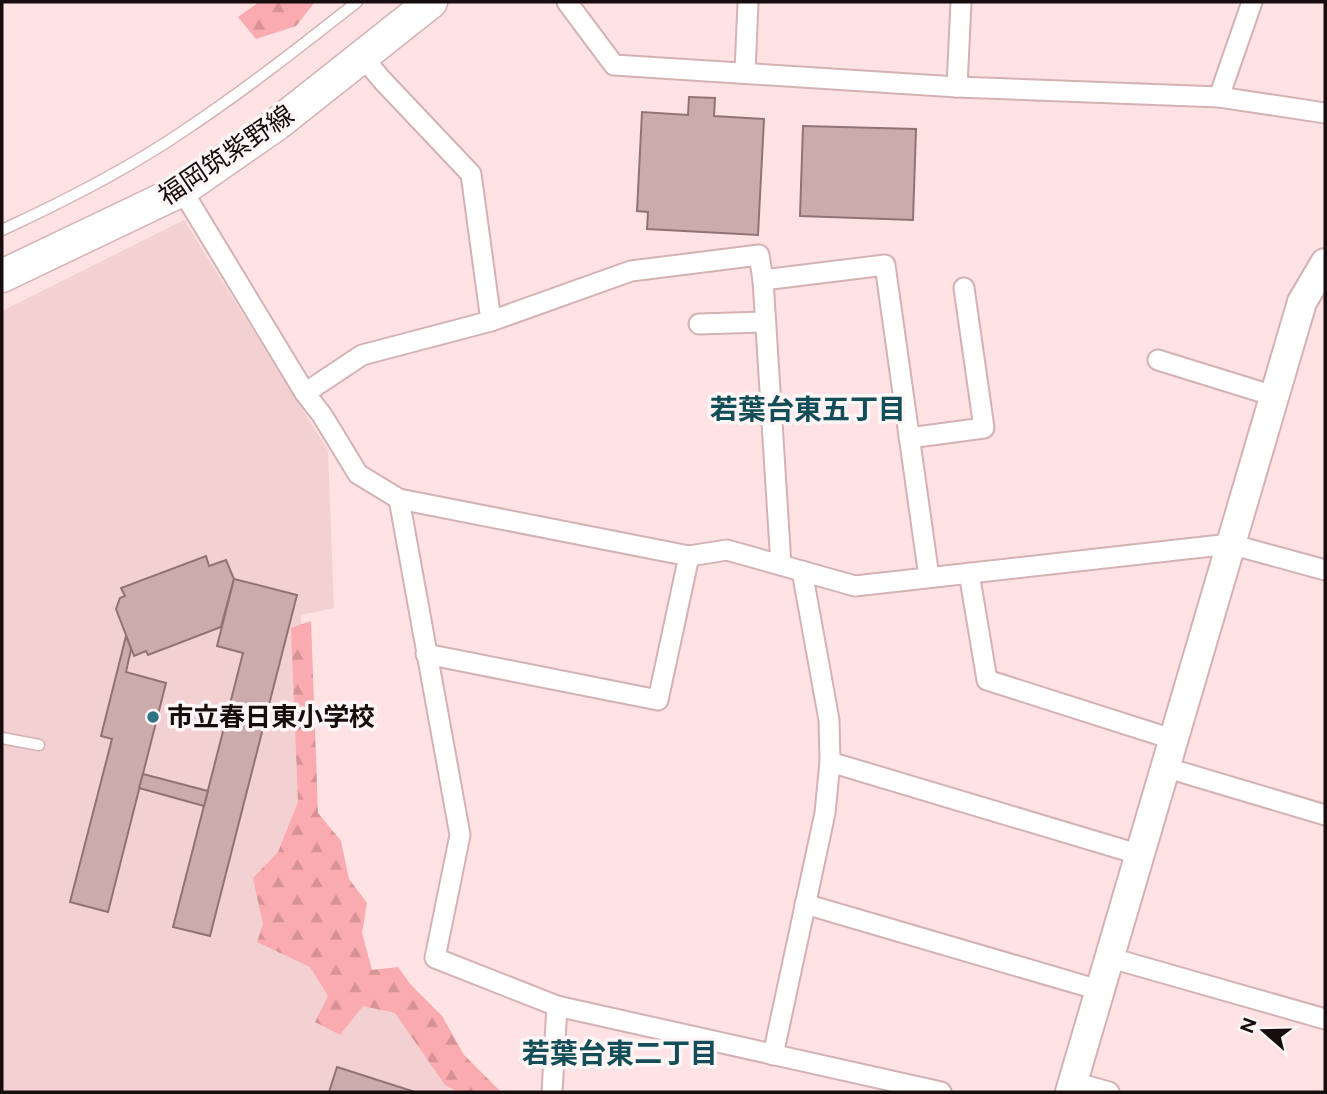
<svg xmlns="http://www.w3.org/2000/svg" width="1327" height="1094" font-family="Figtree,'Noto Sans JP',sans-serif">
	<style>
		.built { fill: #f3d1d2 }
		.forest { fill: url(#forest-firs) }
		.building { fill: #ccabac; stroke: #927374; stroke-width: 2 }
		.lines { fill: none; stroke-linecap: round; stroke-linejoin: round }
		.lane-casing { stroke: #d4b2b3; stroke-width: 13 }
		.street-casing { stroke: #d4b2b3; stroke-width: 23 }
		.secondary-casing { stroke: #d4b2b3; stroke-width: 32 }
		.primary-casing { stroke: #d4b2b3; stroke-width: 35 }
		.lane { stroke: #fff; stroke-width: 10 }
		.street { stroke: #fff; stroke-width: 19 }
		.secondary { stroke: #fff; stroke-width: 28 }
		.primary { stroke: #fff; stroke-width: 32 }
		.poi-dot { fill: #2e7482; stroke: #fdf6f6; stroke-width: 2.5 }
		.labels { text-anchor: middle; stroke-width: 7; stroke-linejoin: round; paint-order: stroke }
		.street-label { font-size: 26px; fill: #180d0e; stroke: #fdf6f6 }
		.poi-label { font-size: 26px; font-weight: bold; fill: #180d0e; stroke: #fdf6f6; text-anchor: start }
		.neighbourhood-label { font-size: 28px; font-weight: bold; fill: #134d58; stroke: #fdf6f6 }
	</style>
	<defs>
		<pattern id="forest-firs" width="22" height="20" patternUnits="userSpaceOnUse" patternTransform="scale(1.75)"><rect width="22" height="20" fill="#faabaf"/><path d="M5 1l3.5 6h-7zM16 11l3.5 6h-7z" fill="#d69295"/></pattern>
	</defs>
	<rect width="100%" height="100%" fill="#ffe2e3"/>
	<polygon class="built" points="184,220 328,450 334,608 301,615 306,819 368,986 417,1007 458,1092 2,1092 2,311"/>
	<g class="forest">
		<polygon points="259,2 315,2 296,26 256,39 238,17"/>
		<polygon points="311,621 318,813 341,841 349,879 367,903 362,933 372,970 398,967 411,985 442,1016 464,1055 501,1092 458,1092 445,1085 395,1013 363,1006 340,1035 315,1022 328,996 310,967 257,942 263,924 253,878 278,852 298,802 291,628"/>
	</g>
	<g class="building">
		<polygon points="689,97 715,98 714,116 764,119 758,235 647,229 648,212 637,211 642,112 688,115"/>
		<polygon points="803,126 916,129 913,220 800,216"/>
		<polygon points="206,556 209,566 226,560 234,579 221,627 148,655 146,651 134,656 116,609 120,598 125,596 121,588"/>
		<polygon points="234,579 297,595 210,936 173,927 243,653 217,646"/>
		<polygon points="126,636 131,649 126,672 166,683 108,912 70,902 112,739 101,736"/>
		<polygon points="143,774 208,791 204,806 139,788"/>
		<polygon points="337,1067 415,1092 329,1092"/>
	</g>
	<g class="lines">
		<g class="lane-casing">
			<g id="lane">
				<path d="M2,230C65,201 128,169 185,130C245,90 301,46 357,2"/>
				<polyline points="2,738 39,745"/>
			</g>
		</g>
		<g class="street-casing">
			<g id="street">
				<polyline points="567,2 614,65 957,87 1219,97 1325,113"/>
				<polyline points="362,56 382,80 471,174 491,321"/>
				<polyline points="745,72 748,2"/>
				<polyline points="957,87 961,2"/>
				<polyline points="1219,97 1252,2"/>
				<polyline points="182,190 305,393 322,415 358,474 399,499 689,556 727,550 855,586 1230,544 1325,570"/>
				<polyline points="699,324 765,322"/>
				<polyline points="1158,360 1274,396"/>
				<polyline points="305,393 362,355 491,321 631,271 759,255 763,280"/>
				<polyline points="909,438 984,428 964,288"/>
				<polyline points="399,499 460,835 435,958 557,1006 552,1092"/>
				<polyline points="781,565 763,280 885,265 929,577"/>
				<polyline points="969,573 987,680 1172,739"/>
				<polyline points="426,654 658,700 689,556"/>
				<polyline points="830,762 1141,855"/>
				<polyline points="1164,767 1325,815"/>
				<polyline points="805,904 1099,990"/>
				<polyline points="1111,958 1325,1019"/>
				<polyline points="557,1006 941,1092"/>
				<polyline points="773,1055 825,813 830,762 829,720 802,571"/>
				<polyline points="1073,1082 1109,1092"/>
			</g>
		</g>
		<g class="secondary-casing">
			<polyline id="secondary" points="1070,1092 1302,302 1325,263"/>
		</g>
		<g class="primary-casing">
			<polyline id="primary" points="2,276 182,190 277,124 431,2"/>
		</g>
		<use href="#lane" class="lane"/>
		<use href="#street" class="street"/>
		<use href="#secondary" class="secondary"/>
		<use href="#primary" class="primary"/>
	</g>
	<circle class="poi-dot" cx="153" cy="717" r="7"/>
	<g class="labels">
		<g class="street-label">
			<text transform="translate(226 155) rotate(-34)" y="9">福岡筑紫野線</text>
		</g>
		<g class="poi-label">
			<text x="167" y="726">市立春日東小学校</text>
		</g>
		<g class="neighbourhood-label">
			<text x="808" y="419">若葉台東五丁目</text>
			<text x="620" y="1063">若葉台東二丁目</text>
		</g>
	</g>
	<rect width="1327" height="1094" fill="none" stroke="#180d0e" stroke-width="7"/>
	<g transform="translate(1264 1031) rotate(290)" stroke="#fdf6f6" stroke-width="5" paint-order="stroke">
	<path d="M0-5L12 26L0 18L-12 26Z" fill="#180d0e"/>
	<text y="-10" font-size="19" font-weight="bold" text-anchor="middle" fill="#180d0e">N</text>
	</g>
</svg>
